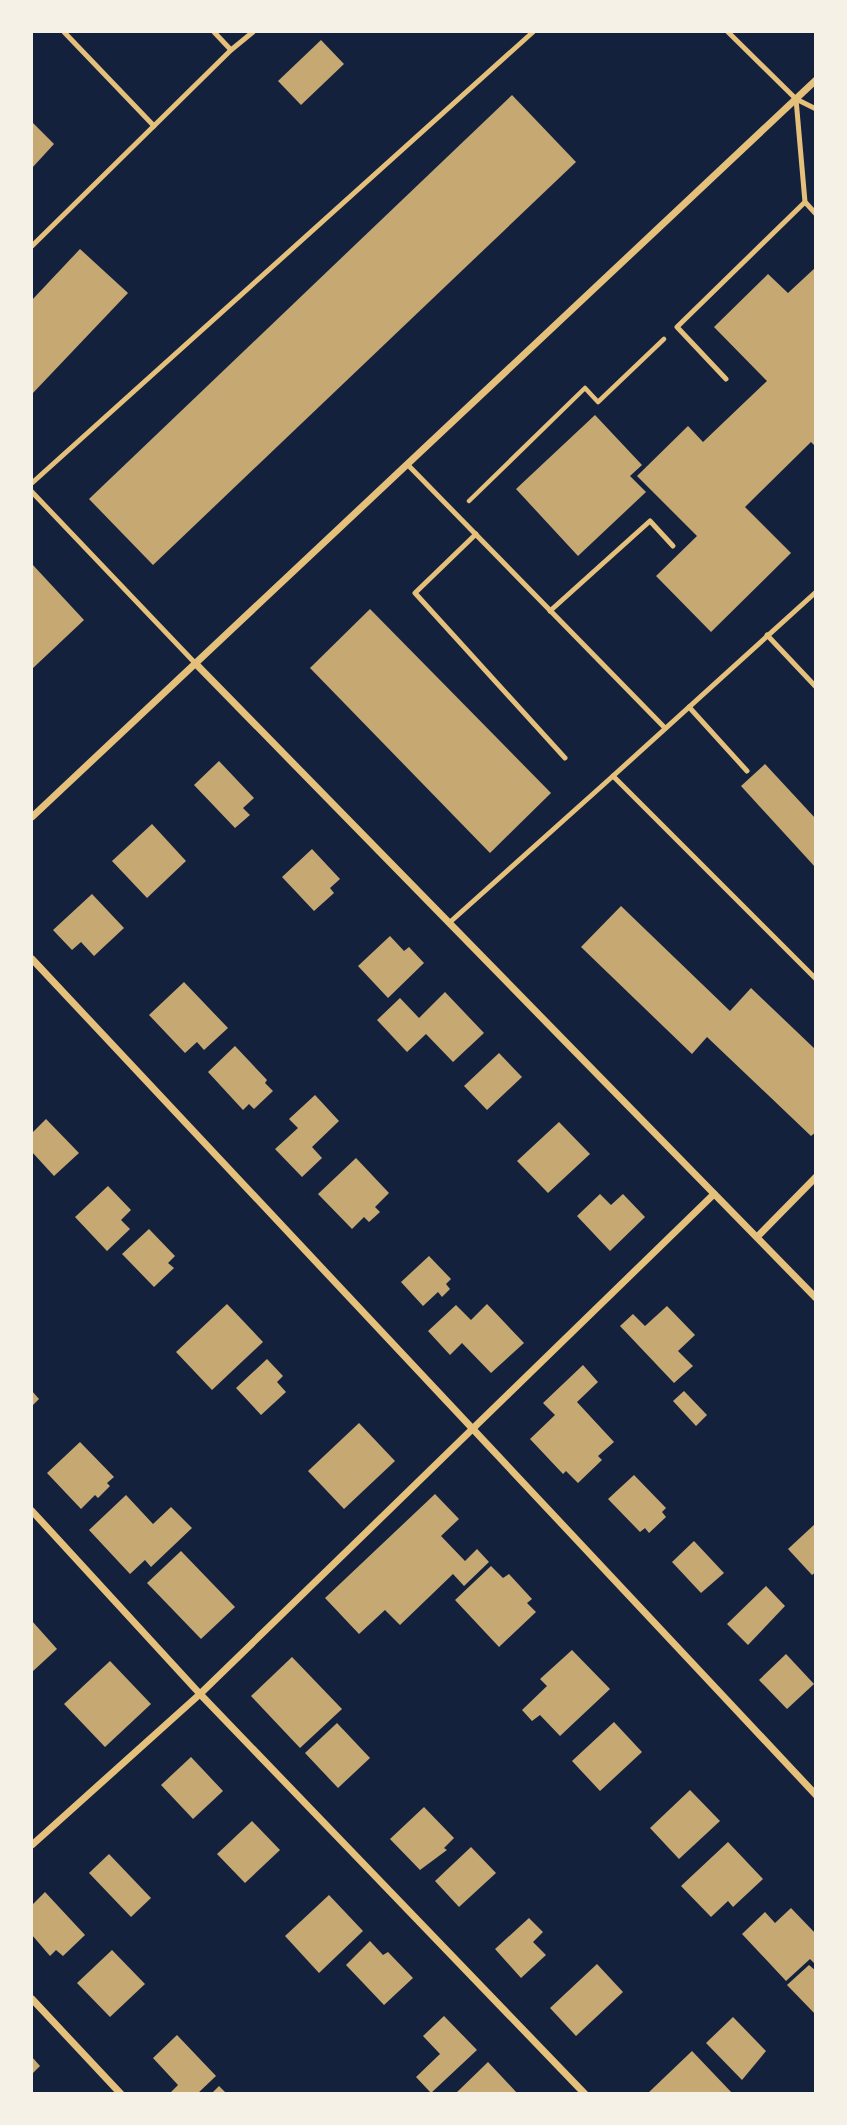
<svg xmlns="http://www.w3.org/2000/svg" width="847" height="2125" font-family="'Golos Text',sans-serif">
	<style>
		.building { fill: #c6a872 }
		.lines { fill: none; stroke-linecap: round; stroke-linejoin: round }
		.path { stroke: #e5c07b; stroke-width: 4.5 }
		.service { stroke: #e5c07b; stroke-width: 5 }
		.minor { stroke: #e5c07b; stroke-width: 7 }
	</style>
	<rect width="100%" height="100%" fill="#14213d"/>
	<g class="building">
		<polygon points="321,40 344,64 301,105 278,81"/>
		<polygon points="512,95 576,162 153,565 89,499"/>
		<polygon points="32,122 54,144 32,168"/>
		<polygon points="80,249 128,293 32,394 32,300"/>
		<polygon points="816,267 816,447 811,442 745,507 791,553 711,632 656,576 697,536 637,476 688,426 703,442 767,381 714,327 768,274 788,293"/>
		<polygon points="595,415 642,465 630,476 646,492 578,556 516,489"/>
		<polygon points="32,564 84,620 32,669"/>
		<polygon points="370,609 551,793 490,853 310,668"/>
		<polygon points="219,761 254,798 243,808 250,815 235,828 194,785"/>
		<polygon points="765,764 816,819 816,868 741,786"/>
		<polygon points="152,824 186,861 147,898 112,861"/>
		<polygon points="312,849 340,879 330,888 334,893 314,911 282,877"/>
		<polygon points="92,894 124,928 94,956 81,942 72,950 53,930"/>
		<polygon points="621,906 730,1011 751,988 816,1050 816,1132 811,1136 707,1037 692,1054 581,947"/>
		<polygon points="390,936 404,951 409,947 424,963 388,998 358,966"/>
		<polygon points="184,982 228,1028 204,1050 197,1042 185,1053 149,1015"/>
		<polygon points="445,992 484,1033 453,1062 426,1034 407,1052 377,1020 400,998 419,1018"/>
		<polygon points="235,1046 267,1080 265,1083 273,1091 254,1109 249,1104 243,1110 208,1072"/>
		<polygon points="499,1053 522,1077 487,1110 464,1086"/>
		<polygon points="315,1095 339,1121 312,1147 322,1158 302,1177 275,1149 298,1128 289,1119"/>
		<polygon points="46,1119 79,1153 54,1176 32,1152 32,1133"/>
		<polygon points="559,1122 590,1154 548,1193 517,1161"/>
		<polygon points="356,1158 389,1193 375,1207 380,1212 369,1222 364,1217 352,1229 318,1194"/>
		<polygon points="108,1186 131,1210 121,1220 130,1229 107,1251 75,1217"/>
		<polygon points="600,1194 611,1205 623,1194 645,1217 610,1251 577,1216"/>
		<polygon points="149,1229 175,1256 168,1263 174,1268 154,1287 122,1254"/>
		<polygon points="429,1256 451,1279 446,1284 450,1289 442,1297 438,1292 423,1306 401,1282"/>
		<polygon points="227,1304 263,1342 212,1390 176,1352"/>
		<polygon points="487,1304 524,1343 491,1373 462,1343 450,1355 428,1331 456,1305 471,1320"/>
		<polygon points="667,1306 695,1335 678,1351 693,1366 674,1383 620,1326 633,1314 645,1326"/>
		<polygon points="267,1359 283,1376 277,1382 286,1392 261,1415 236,1388"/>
		<polygon points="583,1365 598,1382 577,1402 614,1442 598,1456 602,1460 578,1483 566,1471 563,1474 530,1439 555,1415 543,1403"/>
		<polygon points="32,1391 39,1399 32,1406"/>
		<polygon points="684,1391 707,1415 696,1426 673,1401"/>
		<polygon points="359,1423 395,1461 344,1509 308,1471"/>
		<polygon points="80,1442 114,1477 107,1483 110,1486 98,1498 95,1495 81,1509 47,1473"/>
		<polygon points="634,1475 666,1508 662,1512 666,1517 649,1533 645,1528 640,1532 608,1499"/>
		<polygon points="435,1494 459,1519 441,1536 465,1561 477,1549 489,1562 464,1586 453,1574 400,1625 385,1610 359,1634 325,1598"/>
		<polygon points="126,1495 153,1524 171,1507 192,1528 151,1567 145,1560 130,1574 89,1530"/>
		<polygon points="816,1523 816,1572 812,1575 788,1549"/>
		<polygon points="694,1541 724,1573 701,1593 672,1562"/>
		<polygon points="181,1551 235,1607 201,1639 147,1583"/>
		<polygon points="491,1566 503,1578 509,1574 532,1599 527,1603 536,1612 499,1647 455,1600"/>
		<polygon points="766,1586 785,1606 748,1645 727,1624"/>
		<polygon points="32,1621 57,1649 32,1672"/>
		<polygon points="572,1650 610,1689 560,1736 540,1715 532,1721 522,1710 547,1686 540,1679"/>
		<polygon points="786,1654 814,1684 787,1709 759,1680"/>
		<polygon points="292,1657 342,1709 300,1748 251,1696"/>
		<polygon points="110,1661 151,1704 105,1747 64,1704"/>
		<polygon points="614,1722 642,1752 600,1791 572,1761"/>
		<polygon points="337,1723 370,1758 338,1788 305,1753"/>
		<polygon points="191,1757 223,1791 193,1819 161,1785"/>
		<polygon points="690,1790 720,1821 679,1859 650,1828"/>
		<polygon points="424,1807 454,1838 444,1848 447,1850 420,1870 390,1839"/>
		<polygon points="252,1821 280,1850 245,1883 217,1854"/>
		<polygon points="728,1842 763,1879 733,1907 728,1901 711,1917 681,1886"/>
		<polygon points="471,1847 496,1873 459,1907 435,1881"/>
		<polygon points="109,1854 151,1898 131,1917 89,1873"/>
		<polygon points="45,1892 85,1935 63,1956 56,1950 50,1956 32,1935 32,1905"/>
		<polygon points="329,1895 363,1931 319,1973 285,1936"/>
		<polygon points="791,1908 816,1934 816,1965 810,1959 786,1981 742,1934 765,1912 775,1923"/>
		<polygon points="529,1918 543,1932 533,1942 546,1955 521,1978 495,1949"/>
		<polygon points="370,1941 383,1955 388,1952 413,1978 384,2005 346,1965"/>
		<polygon points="112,1950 145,1984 110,2017 77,1983"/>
		<polygon points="597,1964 623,1992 576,2036 550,2008"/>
		<polygon points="809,1965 816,1971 816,2015 787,1985"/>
		<polygon points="444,2016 477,2050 431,2093 416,2077 440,2054 423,2036"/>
		<polygon points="733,2017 766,2051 742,2080 706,2043"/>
		<polygon points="177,2035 216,2076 197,2094 169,2094 178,2085 153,2058"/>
		<polygon points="692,2051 733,2094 647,2094"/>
		<polygon points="32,2057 40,2066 32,2074"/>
		<polygon points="488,2062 518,2094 455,2094"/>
		<polygon points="219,2086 227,2094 211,2094"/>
	</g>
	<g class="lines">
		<polyline class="path" points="469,501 585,388 598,402 664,339"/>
		<g class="service">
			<polyline points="64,32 154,126"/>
			<polyline points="214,32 231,50"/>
			<polyline points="728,32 796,99 816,109"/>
			<polyline points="796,99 805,202 816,214"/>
			<polyline points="32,246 231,50 253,32"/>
			<polyline points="726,379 677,327 805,202"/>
			<polyline points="407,464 665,728"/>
			<polyline points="32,483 533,32"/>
			<polyline points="32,492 195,663"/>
			<polyline points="476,534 415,593 565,758"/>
			<polyline points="550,611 650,521 673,546"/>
			<polyline points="767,635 816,687"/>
			<polyline points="689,707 747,771"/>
			<polyline points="613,776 816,592"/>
			<polyline points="449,923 613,776 816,979"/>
		</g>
		<g class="minor">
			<polyline points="195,663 816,1298"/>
			<polyline points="32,817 816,80"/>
			<polyline points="32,959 816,1795"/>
			<polyline points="758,1236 816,1177"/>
			<polyline points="32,1511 200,1694 585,2094"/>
			<polyline points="32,1845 200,1694 714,1194"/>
			<polyline points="32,1999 121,2094"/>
		</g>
	</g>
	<rect width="847" height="2125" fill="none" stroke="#f6f1e7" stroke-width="66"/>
</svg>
